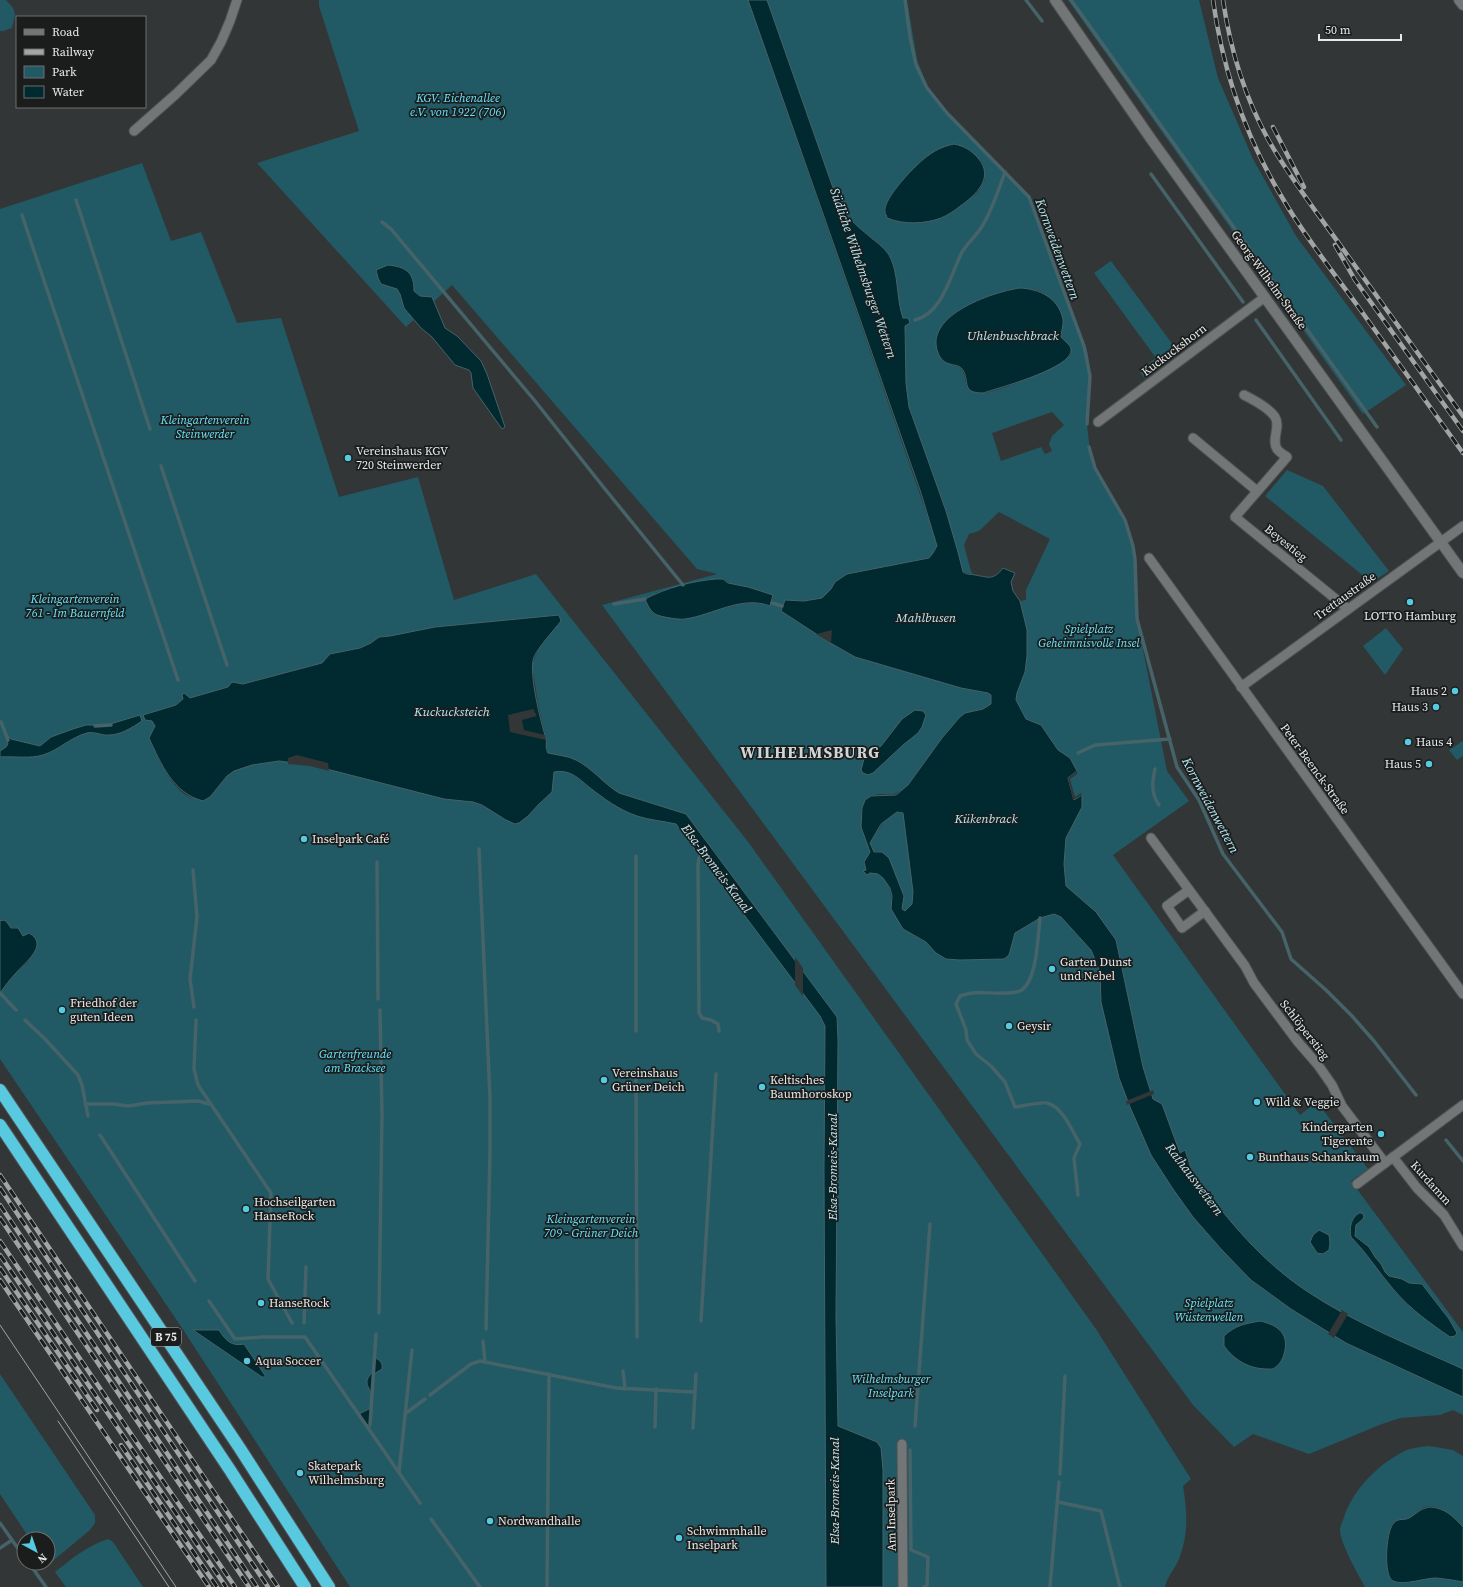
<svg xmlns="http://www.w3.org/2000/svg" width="1463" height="1587" font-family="'Source Serif 4',serif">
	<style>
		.green { fill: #215a65; fill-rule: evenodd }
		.water { fill: #002930; stroke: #456368; fill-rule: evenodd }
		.pier { fill: #323637 }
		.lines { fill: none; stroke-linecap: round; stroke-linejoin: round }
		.stream { stroke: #456368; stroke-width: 3.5 }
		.street-casing { stroke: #4f5253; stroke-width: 11 }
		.secondary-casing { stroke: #4f5253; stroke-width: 12 }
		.highway-casing { stroke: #4f5253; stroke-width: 14 }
		.street { stroke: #727677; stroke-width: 9 }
		.secondary { stroke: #727677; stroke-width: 10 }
		.highway { stroke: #59c9df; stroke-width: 12 }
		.tram { stroke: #a1a5a5; stroke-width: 1 }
		.rail-casing { stroke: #a1a5a5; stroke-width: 4.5 }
		.rail { stroke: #1b1d1d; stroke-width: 3; stroke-dasharray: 9; stroke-linecap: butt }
		.poi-dot { fill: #55cae0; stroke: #1b1d1d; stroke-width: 1.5 }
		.labels { text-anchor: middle; stroke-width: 3.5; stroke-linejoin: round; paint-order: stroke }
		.shield { fill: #1b1d1d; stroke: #aaacac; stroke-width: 1 }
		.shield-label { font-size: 11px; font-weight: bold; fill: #e7eaea }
		.park-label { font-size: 12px; font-style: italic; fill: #66e5fd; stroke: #1b1d1d }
		.street-label { font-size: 12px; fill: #e7eaea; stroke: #1b1d1d }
		.poi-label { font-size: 12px; fill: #e7eaea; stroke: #1b1d1d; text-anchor: start }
		.water-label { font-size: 13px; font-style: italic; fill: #b4ebf7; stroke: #1b1d1d }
		.district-label { font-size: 16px; font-weight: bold; letter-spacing: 1px; fill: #d1d5d6; stroke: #1b1d1d }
	</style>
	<rect width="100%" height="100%" fill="#323637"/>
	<g class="green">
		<path d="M0,0H6C17,11 16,13 12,28L3,31H0Z"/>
		<path d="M319,0H748L931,526L949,520L909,407L906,383L905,326L909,323L908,318H903C896,299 899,272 889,255C884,247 876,242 869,236C857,226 845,216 838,202L767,0H907L917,60L927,85L946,110L1031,198L1088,354L1090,376L1087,424L1090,452L1095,468L1125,520L1133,546L1135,559L1137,619L1167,771L1189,801L1113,855L1300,1115L1317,1102L1368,1169L1351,1181L1463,1332V1369C1410,1345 1354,1323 1305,1290C1262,1262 1228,1221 1198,1180L1195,1181L1185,1150L1180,1153L1162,1104L1153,1099L1143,1067L1116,940L1066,886L1064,864L1066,838L1082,807L1073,800L1068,778L1070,758L1058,750L1041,725L1026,719L1016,700L1017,693L1025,672L1027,630L1020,601L1026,600V590L1050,539L999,512L979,531L969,534L964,545L971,571L973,574C960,574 956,563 948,554L847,574L835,582L831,589L822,598L804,601L785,600L781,611L827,641L855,657L961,688L988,693L991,695V704L987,708L970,712L959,718L942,738L908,785C890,801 888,790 871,796C855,802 862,834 868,845L885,820L897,812L903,813L913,892L912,904L904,912L902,909L904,896L890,861L882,852L875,851L866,870L864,871C868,873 875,872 879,875C891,882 892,897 891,909L911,934L926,942L936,953L946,959L960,960L1004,959L1009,955L1015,933L1040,918L1054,914L1061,917L1091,950L1100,972L1101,1002L1151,1155L1173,1189L1193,1217L1222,1250L1251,1280L1291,1309L1346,1343L1463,1397V1415L1453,1410L1440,1415L1400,1418L1382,1424L1309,1454L1253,1434L1234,1447L1193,1405L602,605L717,574L697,569L452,285L406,327L257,163L359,131L319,6ZM946,146L970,150L982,162L984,168L985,179L978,192L954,211L942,218L929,221L885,213C886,196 915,164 929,155C934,151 940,149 946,146ZM1020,288L1037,290L1045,294L1062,330L1061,337C1065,342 1071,345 1071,353C1070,365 998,391 985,393C980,393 972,389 967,387C961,354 957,375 940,357L969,305L1007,290ZM1052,412L1064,425L1052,436L1049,444L1052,451L1045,454L1041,447L1001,461L992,433ZM716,579H723L770,606C755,600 739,604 724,608L655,593L695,582Z"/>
		<polygon points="1068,0 1199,0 1218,78 1253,159 1296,236 1406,385 1363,414"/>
		<path d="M142,163L171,241L201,232L237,323L281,318L339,497L418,477L454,600L536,574L749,843L1096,1329L1191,1479L1183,1486C1187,1511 1189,1531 1180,1556C1177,1567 1167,1576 1165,1587H350L182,1328L0,1059V993L16,972L27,963L37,947L25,936H23L15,927L11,928L3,920L0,921V209ZM558,615L561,620L538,650L532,665L538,703L546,740V747L554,772L552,781L553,786L546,798L539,804L528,816L506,820L490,809L473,802L444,799L311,765L279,761L252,765L234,771L227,776L210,797C205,798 199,799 194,798C174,795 156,755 149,738L155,726L152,721L143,715L176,705L183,698L188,697L190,698L228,687L234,682L237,684H243L322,663L330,654L360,648L371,643L379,637L383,636H390L435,627Z"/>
		<polygon points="1111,261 1179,353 1145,379 1139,371 1156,358 1094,273"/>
		<polygon points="1287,470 1323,486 1389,571 1351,596 1366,578 1265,496"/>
		<polygon points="1386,628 1403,649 1385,675 1363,646"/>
		<polygon points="1463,741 1463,756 1457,760 1449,750"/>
		<polygon points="0,1374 95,1515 95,1523 90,1530 49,1564 48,1539 30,1539 0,1494"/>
		<path d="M1429,1446L1453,1450L1463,1456V1527C1453,1516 1437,1500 1421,1509C1417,1512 1413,1517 1409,1519C1402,1521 1395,1517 1391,1527C1385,1543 1388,1559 1388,1575L1414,1581L1435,1578L1463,1582V1587H1365C1358,1574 1339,1542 1340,1528C1341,1525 1343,1520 1344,1517C1354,1489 1375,1468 1399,1454C1408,1448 1419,1447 1429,1446Z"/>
		<path d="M108,1539L113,1542L143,1587H66L55,1572C70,1560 88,1545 108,1539Z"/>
	</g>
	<g class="water">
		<path d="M748,0H767L838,202C845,216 857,226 869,236C876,242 884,247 889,255C899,272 896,299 903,318H908L910,323L905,326L906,383L909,407L946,511L958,552L963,572C967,575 970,574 975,575C988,577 993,581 1003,568L1015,573L1011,582L1013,591L1020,601L1027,630V656L1025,672L1017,693L1016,700L1026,719L1041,725L1058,750L1070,758L1077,771L1068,778L1074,800L1082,795V807L1066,838L1064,864L1066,886L1096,912L1116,940L1143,1067L1153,1099L1162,1104L1180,1153L1185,1150L1195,1181L1198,1179C1228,1221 1262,1261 1305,1290C1354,1323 1410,1345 1463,1369V1397L1346,1343L1291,1309L1251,1280L1222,1250L1193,1217L1173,1189L1151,1155L1130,1107L1119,1078L1101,1002L1100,972L1091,950L1061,917L1054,914L1040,918L1015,933L1009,955L1004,959L960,960L946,959L936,953L926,942L903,929L891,909L892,896L890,888L883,878L878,874L870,873L867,875L863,871L866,870L864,862L870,852L861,827L862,808L865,800L871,796L896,795L908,785L942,738L959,718L965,713L983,709L991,704V695L988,693L961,688L855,657L827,641L781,611L785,600L804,601L822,598L831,589L835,582L847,574L929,558L933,553L937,546L921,493ZM897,812L903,813L913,892L912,904L905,911L902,909L904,896L889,858L882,852H874L870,843L881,824Z"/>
		<path d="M954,144C964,146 971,150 978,158C995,178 976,195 959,207C954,211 948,215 941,218C925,224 904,225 887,218C887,216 885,214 885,212C882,199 918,162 929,155C937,149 945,146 954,144Z"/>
		<path d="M388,265C406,267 414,272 414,291L420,296L432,297L445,328L457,336L481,361L487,374L505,427L502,429L473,388L471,373L469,370L455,365L432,337L421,328L404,308L400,294L397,289L381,284L378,278L376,270Z"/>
		<path d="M1020,288C1039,289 1058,297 1063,319C1064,325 1061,331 1061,337C1064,341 1070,344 1071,349C1074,368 998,388 983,393C961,393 970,382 963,370C958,362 947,368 940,357C918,317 992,292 1020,288Z"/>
		<path d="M716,579H723L728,583L748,587L773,595L770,606C742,595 713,615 685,619C680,620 660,617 655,614C650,611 647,604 645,599C666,588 692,581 716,579Z"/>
		<path d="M559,615L561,621C554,630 539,646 534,657C528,673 541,722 546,739C547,744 545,748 548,753C557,755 568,756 576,760C592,768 604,784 619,793L686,814L837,1017L838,1039L836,1317L838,1426L877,1442L881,1448L883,1470V1587H826L824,1169L825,1026L820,1016L676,824C663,821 649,820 637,816C619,810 603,798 589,787C578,778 570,769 554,772L552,792L539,804L528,816L519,823L515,824L506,820L482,805L473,802L444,799L311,765L279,761L252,765L234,771L227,776L210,797L203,801C173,793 161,764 149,738L155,726L152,721L145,720L143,715L176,705L183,699L182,695L184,693L190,698L228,687L232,682L243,684L322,663L330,654L360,648L371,643L379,637L390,636L435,627Z"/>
		<polygon points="915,710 923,711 926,715 922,727 918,733 903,745 873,773 868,775 863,773 861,770 864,759 881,746 902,719"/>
		<path d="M140,715L142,721C133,727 121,735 109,735C102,736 94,731 87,733C71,737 59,750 43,755C30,759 14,756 0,757V751L6,747L8,744L6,737L8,736L11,739L40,746L51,737L73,729L86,725H107Z"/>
		<path d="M3,920L6,921L11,928H18L23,936L29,933C50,945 24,963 16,973C10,979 5,986 0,993V921Z"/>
		<path d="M1359,1213H1362L1364,1216L1363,1219L1356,1225L1355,1236L1369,1247L1375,1257L1381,1264L1385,1272L1389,1276L1402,1279L1409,1283L1422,1284L1449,1319L1457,1333L1455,1336L1450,1337C1430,1323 1410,1309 1394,1290C1379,1273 1367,1253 1351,1237C1349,1228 1351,1218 1359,1213Z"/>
		<polygon points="1319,1230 1329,1235 1330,1243 1329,1250 1323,1254 1317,1253 1310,1242 1313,1235"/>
		<path d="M1260,1321C1278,1325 1290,1334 1284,1354C1282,1361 1279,1365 1273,1369C1252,1370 1237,1363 1224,1346V1336C1236,1325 1244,1324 1260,1321Z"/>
		<path d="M193,1330H219C225,1340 232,1347 244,1344L266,1377H262Z"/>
		<path d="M375,1358C380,1360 383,1363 382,1369L374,1374L372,1393C365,1384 365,1379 374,1371Z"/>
		<polygon points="371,1408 370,1428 359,1414"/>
		<path d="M1430,1507C1445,1508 1453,1516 1463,1527V1582C1454,1580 1445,1579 1436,1578C1424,1578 1404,1586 1393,1581C1383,1576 1386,1532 1393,1524C1398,1517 1404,1521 1409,1518C1418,1513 1419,1509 1430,1507Z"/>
	</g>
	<g class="pier">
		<polygon points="832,630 831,643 816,634"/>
		<polygon points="533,709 537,716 522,720 524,730 545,735 546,740 510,732 508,715"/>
		<polygon points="297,755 328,763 329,771 310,766 288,764 288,758"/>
		<polygon points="1077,771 1077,774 1070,779 1075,797 1081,793 1082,795 1073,800 1068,778"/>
		<polygon points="795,957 803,968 803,996 795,985"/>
		<polygon points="1153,1090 1154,1094 1127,1105 1126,1101"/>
		<polygon points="1342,1310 1348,1314 1334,1338 1328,1334"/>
	</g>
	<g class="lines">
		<g class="stream">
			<polyline points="905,0 910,37 916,65 927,88 947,113 1029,197 1084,346 1090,376 1087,424"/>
			<polyline points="1026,0 1042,21"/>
			<polyline points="1071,0 1377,427"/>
			<polyline points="1151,174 1243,302"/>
			<polyline points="76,200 150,429"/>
			<polyline points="22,215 178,680"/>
			<polyline points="382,222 391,229 535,401 605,489 683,585"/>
			<path d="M915,320C942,314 951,274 962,252C967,244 975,237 981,228C992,211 998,191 1005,172"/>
			<polyline points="1256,320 1341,440"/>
			<polyline points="1089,447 1095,468 1125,520 1133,546 1135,559 1137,619 1177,767 1199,800 1223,854 1282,932 1291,959 1326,990 1352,1016 1374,1041 1416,1095"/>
			<polyline points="161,466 227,665"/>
			<polyline points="772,603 782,606"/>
			<polyline points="614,604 645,599"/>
			<polyline points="1,722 8,740"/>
			<polyline points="95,726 111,725"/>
			<polyline points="1078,753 1095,745 1170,739"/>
			<path d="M1155,769C1152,782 1151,794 1159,805"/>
			<polyline points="479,849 490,1098 490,1152 486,1329"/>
			<polyline points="704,854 699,858 698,864 699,1013 702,1018 711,1020 718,1024 719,1031"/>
			<polyline points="636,856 636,1031"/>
			<polyline points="377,862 378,999"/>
			<polyline points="193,870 197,917 190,979 194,1007"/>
			<path d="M1040,918C1038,936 1037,978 1023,989C1019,993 1011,993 1006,993C988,994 977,990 960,996L956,1004L966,1030L967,1040L976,1054L991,1066L1005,1082L1015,1107C1023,1106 1039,1102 1047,1103C1063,1107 1072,1131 1080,1144L1074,1158L1078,1195"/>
			<polyline points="0,993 16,1010"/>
			<polyline points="25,1020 46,1040 78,1075 82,1085 88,1116"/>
			<polyline points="196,1020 194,1069 198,1085 271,1193 268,1279 292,1323"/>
			<polyline points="636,1072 637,1337"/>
			<polyline points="85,1104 114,1104 128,1106 147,1103 198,1101 209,1104"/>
			<polyline points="100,1135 195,1281"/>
			<polyline points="1446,1140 1463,1161"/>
			<polyline points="209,1301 235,1339 263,1337 305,1337 420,1503"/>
			<polyline points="379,1313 382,1115 380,1010"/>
			<polyline points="701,1321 716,1074"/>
			<polyline points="304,1323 306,1267"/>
			<polyline points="483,1341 485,1362"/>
			<polyline points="623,1371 625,1389"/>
			<polyline points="430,1395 471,1364 480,1361 616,1388 694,1392"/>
			<polyline points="405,1414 425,1399"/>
			<polyline points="370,1425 376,1334"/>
			<polyline points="915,1426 930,1224"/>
			<polyline points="655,1427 656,1389"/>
			<polyline points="693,1428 696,1374"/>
			<polyline points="910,1450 911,1550 928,1557 927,1586 924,1587"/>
			<polyline points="399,1472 412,1350"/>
			<polyline points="1060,1474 1065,1376"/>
			<polyline points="1058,1502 1101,1511 1120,1587"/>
			<polyline points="431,1519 480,1587"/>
			<polyline points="0,1523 24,1557"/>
			<polyline points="0,1548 12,1540"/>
			<polyline points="29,1563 46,1587"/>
			<polyline points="547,1587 549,1374"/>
			<polyline points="1050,1587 1059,1482"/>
		</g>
		<g class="street-casing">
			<g id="street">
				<polyline points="134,131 176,94 211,60 221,42 230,21 237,0"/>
				<path d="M1244,395C1254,400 1269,408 1275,417C1281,427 1271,439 1277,449C1279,452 1284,455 1287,457L1235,517L1348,609"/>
				<polyline points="1098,422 1265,297"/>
				<polyline points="1193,438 1257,491"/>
				<polyline points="1149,558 1463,994"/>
				<polyline points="1241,687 1463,526"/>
				<polyline points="1151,838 1245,966 1254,983 1298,1042 1318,1065 1332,1085 1342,1106 1385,1163"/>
				<polyline points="1189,890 1167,906 1182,928 1205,911"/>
				<polyline points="1393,1157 1417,1188 1444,1215 1463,1246"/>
				<polyline points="1357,1184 1463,1105"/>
				<polyline points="902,1444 903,1587"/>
			</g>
		</g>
		<g class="secondary-casing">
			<g id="secondary">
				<polyline points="1055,0 1151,139 1463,573"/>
				<polyline points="1459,0 1463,5"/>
			</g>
		</g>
		<g class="highway-casing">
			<g id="highway">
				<polyline points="0,1090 239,1447 329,1587"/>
				<polyline points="0,1125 230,1470 305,1587"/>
			</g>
		</g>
		<use href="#street" class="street"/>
		<use href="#secondary" class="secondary"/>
		<use href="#highway" class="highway"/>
		<g class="tram">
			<polyline points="0,1325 176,1587"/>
			<polyline points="58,1421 169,1587"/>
		</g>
		<g class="rail-casing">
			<g id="rail">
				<path d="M1213,0C1223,73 1247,141 1286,204C1307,239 1333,272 1357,305C1392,354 1428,404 1463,453"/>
				<path d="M1223,0C1230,48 1245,98 1269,141C1292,181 1321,218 1348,256C1386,309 1425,363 1463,416"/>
				<polyline points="1273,127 1304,187"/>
				<polyline points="1335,245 1355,280 1463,431"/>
				<polyline points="0,1175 278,1587"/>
				<polyline points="0,1188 268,1587"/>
				<polyline points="0,1205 257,1587"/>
				<polyline points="0,1218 249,1587"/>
				<polyline points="0,1241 235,1587"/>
				<polyline points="0,1255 226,1587"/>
				<polyline points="0,1268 97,1410"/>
				<polyline points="0,1280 209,1587"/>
				<polyline points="121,1445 217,1587"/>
			</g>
		</g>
		<use href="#rail" class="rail"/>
	</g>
	<g class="poi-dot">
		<circle cx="348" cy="458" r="4"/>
		<circle cx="1410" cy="602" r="4"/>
		<circle cx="1455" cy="691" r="4"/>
		<circle cx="1436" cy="707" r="4"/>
		<circle cx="1408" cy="742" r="4"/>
		<circle cx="1429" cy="764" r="4"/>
		<circle cx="304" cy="839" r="4"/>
		<circle cx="1052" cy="969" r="4"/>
		<circle cx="62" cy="1010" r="4"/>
		<circle cx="1009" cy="1026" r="4"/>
		<circle cx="604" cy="1080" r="4"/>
		<circle cx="762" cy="1087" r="4"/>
		<circle cx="1257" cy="1102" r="4"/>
		<circle cx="1381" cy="1134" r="4"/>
		<circle cx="1250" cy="1157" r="4"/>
		<circle cx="246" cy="1209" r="4"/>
		<circle cx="261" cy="1303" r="4"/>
		<circle cx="247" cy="1361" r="4"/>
		<circle cx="300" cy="1473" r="4"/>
		<circle cx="490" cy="1521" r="4"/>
		<circle cx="679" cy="1538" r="4"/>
	</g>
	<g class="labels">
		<rect class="shield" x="151" y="1328" width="30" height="18" rx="3"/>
		<g class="shield-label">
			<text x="166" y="1341">B 75</text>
		</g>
		<g class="park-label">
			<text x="458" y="102">KGV. Eichenallee<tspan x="458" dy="14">e.V. von 1922 (706)</tspan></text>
			<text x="205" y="424">Kleingartenverein<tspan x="205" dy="14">Steinwerder</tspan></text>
			<text x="75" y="603">Kleingartenverein<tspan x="75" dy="14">761 - Im Bauernfeld</tspan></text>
			<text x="1089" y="633">Spielplatz<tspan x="1089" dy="14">Geheimnisvolle Insel</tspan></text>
			<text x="355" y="1058">Gartenfreunde<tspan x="355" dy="14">am Bracksee</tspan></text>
			<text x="591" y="1223">Kleingartenverein<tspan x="591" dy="14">709 - Grüner Deich</tspan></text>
			<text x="1209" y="1307">Spielplatz<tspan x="1209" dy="14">Wüstenwellen</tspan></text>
			<text x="891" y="1383">Wilhelmsburger<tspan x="891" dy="14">Inselpark</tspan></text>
		</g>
		<g class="street-label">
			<text transform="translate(1269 280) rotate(54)" y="4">Georg-Wilhelm-Straße</text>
			<text transform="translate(1174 350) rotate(-37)" y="4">Kuckuckshorn</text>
			<text transform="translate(1286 543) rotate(39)" y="4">Beyestieg</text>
			<text transform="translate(1345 596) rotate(-36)" y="4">Trettaustraße</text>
			<text transform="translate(1315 769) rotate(54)" y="4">Peter-Beenck-Straße</text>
			<text transform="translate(1305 1030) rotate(52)" y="4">Schlöperstieg</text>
			<text transform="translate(1431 1183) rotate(48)" y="4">Kurdamm</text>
			<text transform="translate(891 1515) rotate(-91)" y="4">Am Inselpark</text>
		</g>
		<g class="poi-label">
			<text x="356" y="455">Vereinshaus KGV<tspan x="356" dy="14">720 Steinwerder</tspan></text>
			<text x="1410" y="620" text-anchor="middle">LOTTO Hamburg</text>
			<text x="1447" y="695" text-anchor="end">Haus 2</text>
			<text x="1428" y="711" text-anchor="end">Haus 3</text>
			<text x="1416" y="746">Haus 4</text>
			<text x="1421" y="768" text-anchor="end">Haus 5</text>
			<text x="312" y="843">Inselpark Café</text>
			<text x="1060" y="966">Garten Dunst<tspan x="1060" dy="14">und Nebel</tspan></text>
			<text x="70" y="1007">Friedhof der<tspan x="70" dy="14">guten Ideen</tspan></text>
			<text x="1017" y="1030">Geysir</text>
			<text x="612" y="1077">Vereinshaus<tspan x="612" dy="14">Grüner Deich</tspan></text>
			<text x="770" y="1084">Keltisches<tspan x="770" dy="14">Baumhoroskop</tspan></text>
			<text x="1265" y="1106">Wild &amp; Veggie</text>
			<text x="1373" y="1131" text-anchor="end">Kindergarten<tspan x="1373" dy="14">Tigerente</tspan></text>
			<text x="1258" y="1161">Bunthaus Schankraum</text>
			<text x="254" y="1206">Hochseilgarten<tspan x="254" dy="14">HanseRock</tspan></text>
			<text x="269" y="1307">HanseRock</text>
			<text x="255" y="1365">Aqua Soccer</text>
			<text x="308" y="1470">Skatepark<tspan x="308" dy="14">Wilhelmsburg</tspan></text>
			<text x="498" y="1525">Nordwandhalle</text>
			<text x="687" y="1535">Schwimmhalle<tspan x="687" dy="14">Inselpark</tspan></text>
		</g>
		<g class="water-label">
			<text transform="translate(1058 249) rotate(70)" y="5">Kornweidenwettern</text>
			<text transform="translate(864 273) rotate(71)" y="5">Südliche Wilhelmsburger Wettern</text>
			<text x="1013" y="340">Uhlenbuschbrack</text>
			<text x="926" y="622">Mahlbusen</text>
			<text x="452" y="716">Kuckucksteich</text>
			<text transform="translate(1211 805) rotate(62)" y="5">Kornweidenwettern</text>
			<text x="986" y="823">Kükenbrack</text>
			<text transform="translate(717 868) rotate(53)" y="5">Elsa-Bromeis-Kanal</text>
			<text transform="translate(832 1167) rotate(-90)" y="5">Elsa-Bromeis-Kanal</text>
			<text transform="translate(1195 1179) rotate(53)" y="5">Rathauswettern</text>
			<text transform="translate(834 1491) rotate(-90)" y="5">Elsa-Bromeis-Kanal</text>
		</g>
		<g class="district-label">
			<text x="810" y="758">WILHELMSBURG</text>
		</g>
	</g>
	<rect x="16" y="16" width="130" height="92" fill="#1b1d1d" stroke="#6d6f6f"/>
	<rect x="24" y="29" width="20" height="6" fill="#727677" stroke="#6d6f6f"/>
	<text x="52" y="36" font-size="12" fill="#e7eaea">Road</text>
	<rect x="24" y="49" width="20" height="6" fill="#a1a5a5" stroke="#6d6f6f"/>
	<text x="52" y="56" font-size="12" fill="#e7eaea">Railway</text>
	<rect x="24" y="66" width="20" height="12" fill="#215a65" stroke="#6d6f6f"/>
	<text x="52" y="76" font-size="12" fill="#e7eaea">Park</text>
	<rect x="24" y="86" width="20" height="12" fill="#002930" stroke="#6d6f6f"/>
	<text x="52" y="96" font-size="12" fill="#e7eaea">Water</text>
	<g transform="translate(36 1551) rotate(140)"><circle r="19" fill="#1b1d1d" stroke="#6d6f6f"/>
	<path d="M0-3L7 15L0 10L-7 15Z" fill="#55cae0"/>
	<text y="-6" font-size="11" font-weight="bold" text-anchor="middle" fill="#e7eaea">N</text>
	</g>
	<path d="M1319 34v6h82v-6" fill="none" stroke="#e7eaea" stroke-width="2"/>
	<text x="1325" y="34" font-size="12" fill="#e7eaea" stroke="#1b1d1d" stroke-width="3" paint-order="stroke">50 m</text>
</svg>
